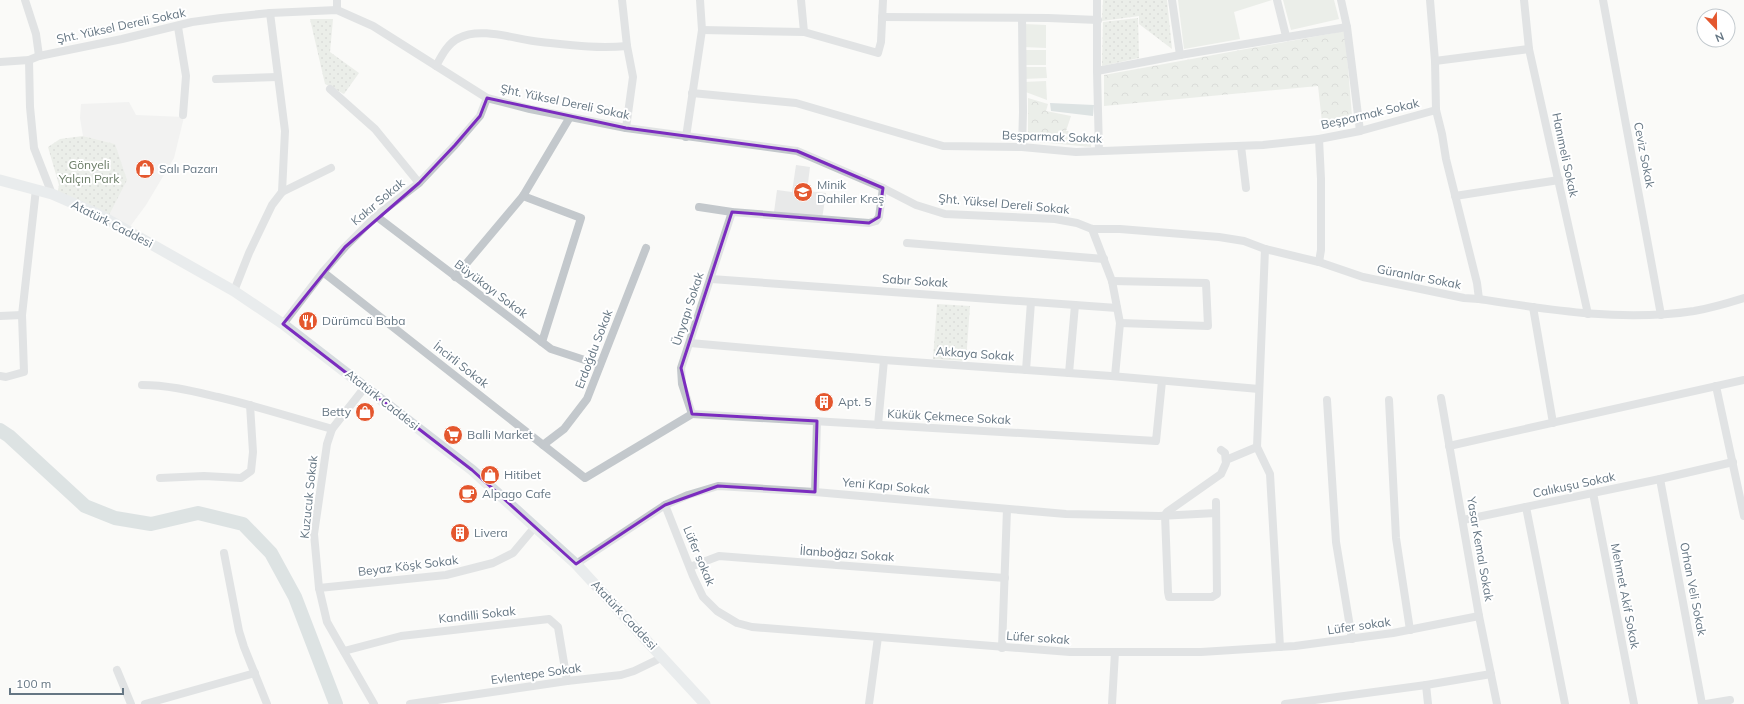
<svg xmlns="http://www.w3.org/2000/svg" width="1744" height="704" font-family="Mulish,sans-serif">
	<style>
		.built { fill: #e8e9e9 }
		.green { fill: #dadfd7 }
		.forest { fill: url(#forest-crowns) }
		.park { fill: url(#park-dots) }
		.water { fill: #bbc7cb }
		.lines { fill: none; stroke-linecap: round; stroke-linejoin: round }
		.river { stroke: #bbc7cb; stroke-width: 14 }
		.minor { stroke: #c3c8cc; stroke-width: 8 }
		.secondary { stroke: #d6dbdf; stroke-width: 11 }
		.marked { fill: none; stroke: #7b2cbf; stroke-width: 3; stroke-linejoin: round }
		.labels { text-anchor: middle; stroke-width: 4; stroke-linejoin: round; paint-order: stroke }
		.street-label { font-size: 12px; fill: #657683; stroke: #fff }
		.park-label { font-size: 12px; fill: #687a64; stroke: #fff }
		.poi-label { font-size: 12px; fill: #657683; stroke: #fff; text-anchor: start }
	</style>
	<defs>
		<pattern id="forest-crowns" width="20" height="18" patternUnits="userSpaceOnUse"><rect width="20" height="18" fill="#dadfd7"/><path d="M2 6a3 3 0 1 1 6 0M12 15a3 3 0 1 1 6 0" fill="none" stroke="#b4b9b4"/></pattern>
		<pattern id="park-dots" width="8" height="8" patternUnits="userSpaceOnUse"><rect width="8" height="8" fill="#dadfd7"/><path d="M2 2h.1M6 6h.1" fill="none" stroke="#b4b9b4" stroke-width="1.8" stroke-linecap="round"/></pattern>
	</defs>
	<rect width="100%" height="100%" fill="#fafaf8"/>
	<g class="built">
		<polygon points="129,102 136,115 184,117 174,158 146,205 129,228 109,215 115,144 83,136 80,118 81,104"/>
		<polygon points="796,165 810,167 807,191 826,193 822,219 774,212 777,190 792,192"/>
	</g>
	<g class="green">
		<polygon points="1178,0 1272,0 1234,12 1240,39 1184,49"/>
		<polygon points="1283,0 1334,0 1339,19 1291,30"/>
		<polygon points="1024,24 1046,25 1046,48 1023,47"/>
		<polygon points="1023,50 1046,50 1046,65 1024,65"/>
		<polygon points="1023,67 1046,67 1047,78 1023,79"/>
		<polygon points="1046,81 1047,100 1023,91 1023,82"/>
	</g>
	<g class="forest">
		<polygon points="1345,31 1352,116 1322,122 1318,86 1104,106 1104,75"/>
		<polygon points="1028,98 1048,104 1046,111 1071,116 1066,131 1092,138 1091,147 1028,141"/>
	</g>
	<g class="park">
		<polygon points="1103,0 1167,0 1172,49 1139,24 1139,16 1102,21"/>
		<polygon points="1138,18 1139,58 1102,66 1103,22"/>
		<polygon points="310,19 333,19 330,52 359,73 344,94 325,84"/>
		<polygon points="83,136 115,144 127,180 109,215 57,195 59,185 48,147 60,139"/>
		<polygon points="937,304 970,306 966,361 933,359"/>
	</g>
	<polygon class="water" points="1050,103 1094,105 1093,116 1051,111"/>
	<g class="lines">
		<polyline class="river" points="0,430 9,436 85,506 115,518 151,524 198,513 243,524 271,553 295,597 336,704"/>
		<g class="minor">
			<polyline points="25,0 36,34 39,56"/>
			<polyline points="622,0 627,46 633,77 626,128"/>
			<polyline points="801,0 804,32"/>
			<polyline points="1097,0 1097,71 1099,151"/>
			<polyline points="1172,0 1180,55"/>
			<polyline points="1277,0 1286,36"/>
			<polyline points="1341,0 1347,27 1360,131"/>
			<polyline points="1430,0 1435,61 1436,110 1442,134 1446,159 1477,283 1479,299"/>
			<polyline points="1524,0 1529,49 1588,314"/>
			<polyline points="1603,0 1661,315"/>
			<polyline points="337,10 337,0"/>
			<polyline points="270,13 285,131 282,192"/>
			<polyline points="882,17 1048,18 1098,20"/>
			<polyline points="178,27 186,76 183,115"/>
			<polyline points="702,30 804,32 878,53 881,42 883,0"/>
			<polyline points="29,60 30,107 34,148 52,194"/>
			<polyline points="1435,61 1529,49"/>
			<path d="M0,62L29,60L39,56L122,39L192,22L221,18L270,13L337,10L373,26L487,98L530,109L626,128L797,151L883,188L916,205L945,214L1055,219L1077,223L1092,229H1120L1219,237L1244,241L1265,249L1319,262L1363,277L1464,298L1479,299C1550,310 1622,322 1694,311C1711,308 1728,303 1744,298"/>
			<path d="M436,66C442,55 448,43 459,38C481,26 517,40 541,42C569,45 598,49 627,46"/>
			<polyline points="1097,71 1180,55 1347,27"/>
			<polyline points="216,79 277,77"/>
			<polyline points="330,89 375,129 419,183"/>
			<polyline points="692,93 796,103 943,146 1022,147 1076,152 1263,145 1319,139 1360,131 1436,110"/>
			<polyline points="686,137 702,30 700,0"/>
			<polyline points="1241,146 1246,188"/>
			<polyline points="1022,147 1023,112 1022,18"/>
			<polyline points="523,196 581,218 542,342"/>
			<polyline points="1455,196 1559,180"/>
			<polyline points="699,207 732,212 869,223 876,221 879,217 883,188"/>
			<polyline points="376,216 551,349 600,365"/>
			<polyline points="1092,229 1112,281 1120,323 1115,376"/>
			<polyline points="907,243 1104,259"/>
			<polyline points="1265,249 1257,447 1270,474 1280,647"/>
			<polyline points="1319,262 1321,250 1321,179 1319,139"/>
			<polyline points="323,272 585,478 692,414"/>
			<polyline points="455,277 523,196 570,117"/>
			<polyline points="711,279 1117,308"/>
			<polyline points="1112,281 1206,283 1208,326 1120,323"/>
			<polyline points="234,291 249,253 272,205 282,192 331,168"/>
			<polyline points="1533,307 1553,423"/>
			<polyline points="0,316 22,315"/>
			<polyline points="283,324 323,272 345,247 376,216 419,183 455,145 480,116 487,98"/>
			<polyline points="690,343 884,360 1111,376 1259,389"/>
			<polyline points="1026,370 1031,302"/>
			<polyline points="1069,373 1075,305"/>
			<polyline points="0,376 6,377 24,372 22,315 36,189"/>
			<path d="M142,385C168,385 192,391 218,397C256,406 294,418 332,429"/>
			<polyline points="1716,386 1744,516"/>
			<polyline points="365,387 332,429 327,444 314,534 319,588 327,622 374,704"/>
			<polyline points="1441,398 1479,616 1497,704"/>
			<polyline points="1327,400 1336,542 1352,639"/>
			<polyline points="1389,400 1396,538 1410,630"/>
			<polyline points="692,414 1156,441 1162,381"/>
			<polyline points="692,414 682,384 681,368 732,212"/>
			<polyline points="878,425 884,360"/>
			<polyline points="543,445 564,429 587,399 646,248"/>
			<polyline points="1449,446 1744,380"/>
			<polyline points="1226,460 1257,447"/>
			<polyline points="160,478 204,476 241,478 251,471 253,452 250,405"/>
			<polyline points="1660,479 1702,704"/>
			<polyline points="815,492 817,421"/>
			<polyline points="1593,493 1634,704"/>
			<polyline points="1216,502 1217,594 1212,597 1169,597 1168,592 1165,515 1167,512 1221,474 1226,463 1225,453 1221,450"/>
			<polyline points="665,505 693,576 703,597 717,611 737,623 752,627 1070,652 1201,652 1295,646 1393,633 1479,616"/>
			<polyline points="1526,507 1565,704"/>
			<polyline points="1463,520 1660,479 1733,462"/>
			<polyline points="224,553 239,631 244,647 267,704"/>
			<polyline points="576,564 665,505 688,495 718,486 815,492 1066,514 1159,516 1216,513"/>
			<polyline points="690,567 719,556 1005,578"/>
			<polyline points="319,588 446,575 493,563 513,553 534,528"/>
			<polyline points="1002,648 1007,509"/>
			<polyline points="344,651 401,636 549,619 558,627 567,681"/>
			<polyline points="117,670 131,704"/>
			<polyline points="1426,685 1428,704"/>
			<polyline points="145,704 255,673"/>
			<polyline points="410,704 567,681 621,675 634,671 663,657"/>
			<polyline points="869,704 878,637"/>
			<polyline points="1112,704 1115,652"/>
			<polyline points="1285,704 1426,685 1491,674"/>
			<polyline points="1706,704 1730,700"/>
		</g>
		<polyline class="secondary" points="0,180 52,194 98,214 234,291 283,324 472,470 576,564 705,704"/>
	</g>
	<path d="M0 0H1744V704H0ZM487,98L626,128L797,151L883,188L879,217L869,223L732,212L681,368L692,414L817,421L815,492L718,486L665,505L576,564L472,470L283,324L345,247L419,183L455,145L480,116Z" fill="#fafaf8" fill-opacity=".55" fill-rule="evenodd"/>
	<path class="marked" d="M487,98L626,128L797,151L883,188L879,217L869,223L732,212L681,368L692,414L817,421L815,492L718,486L665,505L576,564L472,470L283,324L345,247L419,183L455,145L480,116Z"/>
	<defs>
		<g id="shop-disc" transform="scale(1)"><circle r="9.5" fill="#e4572e" stroke="#fff"/><path d="M-5-2.5h2.3a2.7 3.5 0 0 1 5.4 0H5L5.5 6h-11ZM-1.5-2.5h3a1.5 2.3 0 0 0-3 0Z" fill="#fff"/></g>
		<g id="school-disc" transform="scale(1)"><circle r="9.5" fill="#e4572e" stroke="#fff"/><path d="M0-5L7-2L0 1L-7-2ZM-4 1L0 2.5L4 1V4Q0 6-4 4Z" fill="#fff"/></g>
		<g id="restaurant-disc" transform="scale(1)"><circle r="9.5" fill="#e4572e" stroke="#fff"/><path d="M-5-6h1v4h1v-4h1v4h1v-4h1v5L-1.5 .5V6h-2V.5L-5-1ZM5-6V6H3V1.5H1.5Q1.5-4 5-6Z" fill="#fff"/></g>
		<g id="building-disc" transform="scale(1)"><circle r="9.5" fill="#e4572e" stroke="#fff"/><path d="M-4-6H4V6H1V3H-1V6H-4ZM-2.5-4.3h1.7v1.8h-1.7ZM.8-4.3h1.7v1.8H.8ZM-2.5-1h1.7V.8h-1.7ZM.8-1h1.7V.8H.8Z" fill="#fff"/></g>
		<g id="supermarket-disc" transform="scale(1)"><circle r="9.5" fill="#e4572e" stroke="#fff"/><path d="M-6-5.5h2.5l.6 2H6L4.5 2H-2.5L-4.4-4H-6ZM-1.5 3.2a1.3 1.3 0 1 0 .1 0ZM3 3.2a1.3 1.3 0 1 0 .1 0Z" fill="#fff"/></g>
		<g id="cafe-disc" transform="scale(1)"><circle r="9.5" fill="#e4572e" stroke="#fff"/><path d="M-5.5-4.5H6V0H3Q3 3.5 0 3.5H-2.5Q-5.5 3.5-5.5 0ZM3-3.2v2h1.7v-2ZM-6 4.5H4V6H-6Z" fill="#fff"/></g>
	</defs>
	<g fill-rule="evenodd">
		<use href="#shop-disc" x="145" y="169"/>
		<use href="#school-disc" x="803" y="192"/>
		<use href="#restaurant-disc" x="308" y="321"/>
		<use href="#building-disc" x="824" y="402"/>
		<use href="#shop-disc" x="365" y="412"/>
		<use href="#supermarket-disc" x="453" y="435"/>
		<use href="#shop-disc" x="490" y="475"/>
		<use href="#cafe-disc" x="468" y="494"/>
		<use href="#building-disc" x="460" y="533"/>
	</g>
	<g class="labels">
		<g class="street-label">
			<text transform="translate(121 26) rotate(-12)" y="4">Şht. Yüksel Dereli Sokak</text>
			<text transform="translate(565 102) rotate(12)" y="4">Şht. Yüksel Dereli Sokak</text>
			<text transform="translate(1370 114) rotate(-13)" y="4">Beşparmak Sokak</text>
			<text transform="translate(1052 137) rotate(2)" y="4">Beşparmak Sokak</text>
			<text transform="translate(1565 155) rotate(78)" y="4">Hanımeli Sokak</text>
			<text transform="translate(1644 155) rotate(79)" y="4">Ceviz Sokak</text>
			<text transform="translate(378 202) rotate(-40)" y="4">Kakır Sokak</text>
			<text transform="translate(1004 204) rotate(5)" y="4">Şht. Yüksel Dereli Sokak</text>
			<text transform="translate(112 224) rotate(27)" y="4">Atatürk Caddesi</text>
			<text transform="translate(1419 277) rotate(11)" y="4">Güranlar Sokak</text>
			<text transform="translate(915 281) rotate(4)" y="4">Sabır Sokak</text>
			<text transform="translate(491 289) rotate(37)" y="4">Büyükayı Sokak</text>
			<text transform="translate(688 309) rotate(-72)" y="4">Ünyapı Sokak</text>
			<text transform="translate(594 349) rotate(-69)" y="4">Erdoğdu Sokak</text>
			<text transform="translate(975 354) rotate(4)" y="4">Akkaya Sokak</text>
			<text transform="translate(461 365) rotate(38)" y="4">İncirli Sokak</text>
			<text transform="translate(382 400) rotate(38)" y="4">Atatürk Caddesi</text>
			<text transform="translate(949 417) rotate(3)" y="4">Kükük Çekmece Sokak</text>
			<text transform="translate(1574 485) rotate(-12)" y="4">Calıkuşu Sokak</text>
			<text transform="translate(886 486) rotate(5)" y="4">Yeni Kapı Sokak</text>
			<text transform="translate(309 497) rotate(-84)" y="4">Kuzucuk Sokak</text>
			<text transform="translate(1480 549) rotate(80)" y="4">Yasar Kemal Sokak</text>
			<text transform="translate(847 554) rotate(4)" y="4">İlanboğazı Sokak</text>
			<text transform="translate(699 556) rotate(67)" y="4">Lüfer sokak</text>
			<text transform="translate(408 566) rotate(-7)" y="4">Beyaz Köşk Sokak</text>
			<text transform="translate(1693 589) rotate(79)" y="4">Orhan Veli Sokak</text>
			<text transform="translate(1625 596) rotate(79)" y="4">Mehmet Akif Sokak</text>
			<text transform="translate(477 615) rotate(-6)" y="4">Kandilli Sokak</text>
			<text transform="translate(624 615) rotate(47)" y="4">Atatürk Caddesi</text>
			<text transform="translate(1359 626) rotate(-8)" y="4">Lüfer sokak</text>
			<text transform="translate(1038 638) rotate(4)" y="4">Lüfer sokak</text>
			<text transform="translate(536 674) rotate(-8)" y="4">Evlentepe Sokak</text>
		</g>
		<g class="park-label">
			<text x="89" y="169">Gönyeli<tspan x="89" dy="14">Yalçın Park</tspan></text>
		</g>
		<g class="poi-label">
			<text x="159" y="173">Salı Pazarı</text>
			<text x="817" y="189">Minik<tspan x="817" dy="14">Dahiler Kreş</tspan></text>
			<text x="322" y="325">Dürümcü Baba</text>
			<text x="838" y="406">Apt. 5</text>
			<text x="351" y="416" text-anchor="end">Betty</text>
			<text x="467" y="439">Balli Market</text>
			<text x="504" y="479">Hitibet</text>
			<text x="482" y="498">Alpago Cafe</text>
			<text x="474" y="537">Livera</text>
		</g>
	</g>
	<g transform="translate(1716 28) rotate(158)"><circle r="19" fill="#ffffff" stroke="#c1c8cd"/>
	<path d="M0-3L7 15L0 10L-7 15Z" fill="#e4572e"/>
	<text y="-6" font-size="11" font-weight="bold" text-anchor="middle" fill="#657683">N</text>
	</g>
	<path d="M10 688v6h113v-6" fill="none" stroke="#657683" stroke-width="2"/>
	<text x="16" y="688" font-size="12" fill="#657683" stroke="#ffffff" stroke-width="3" paint-order="stroke">100 m</text>
</svg>
